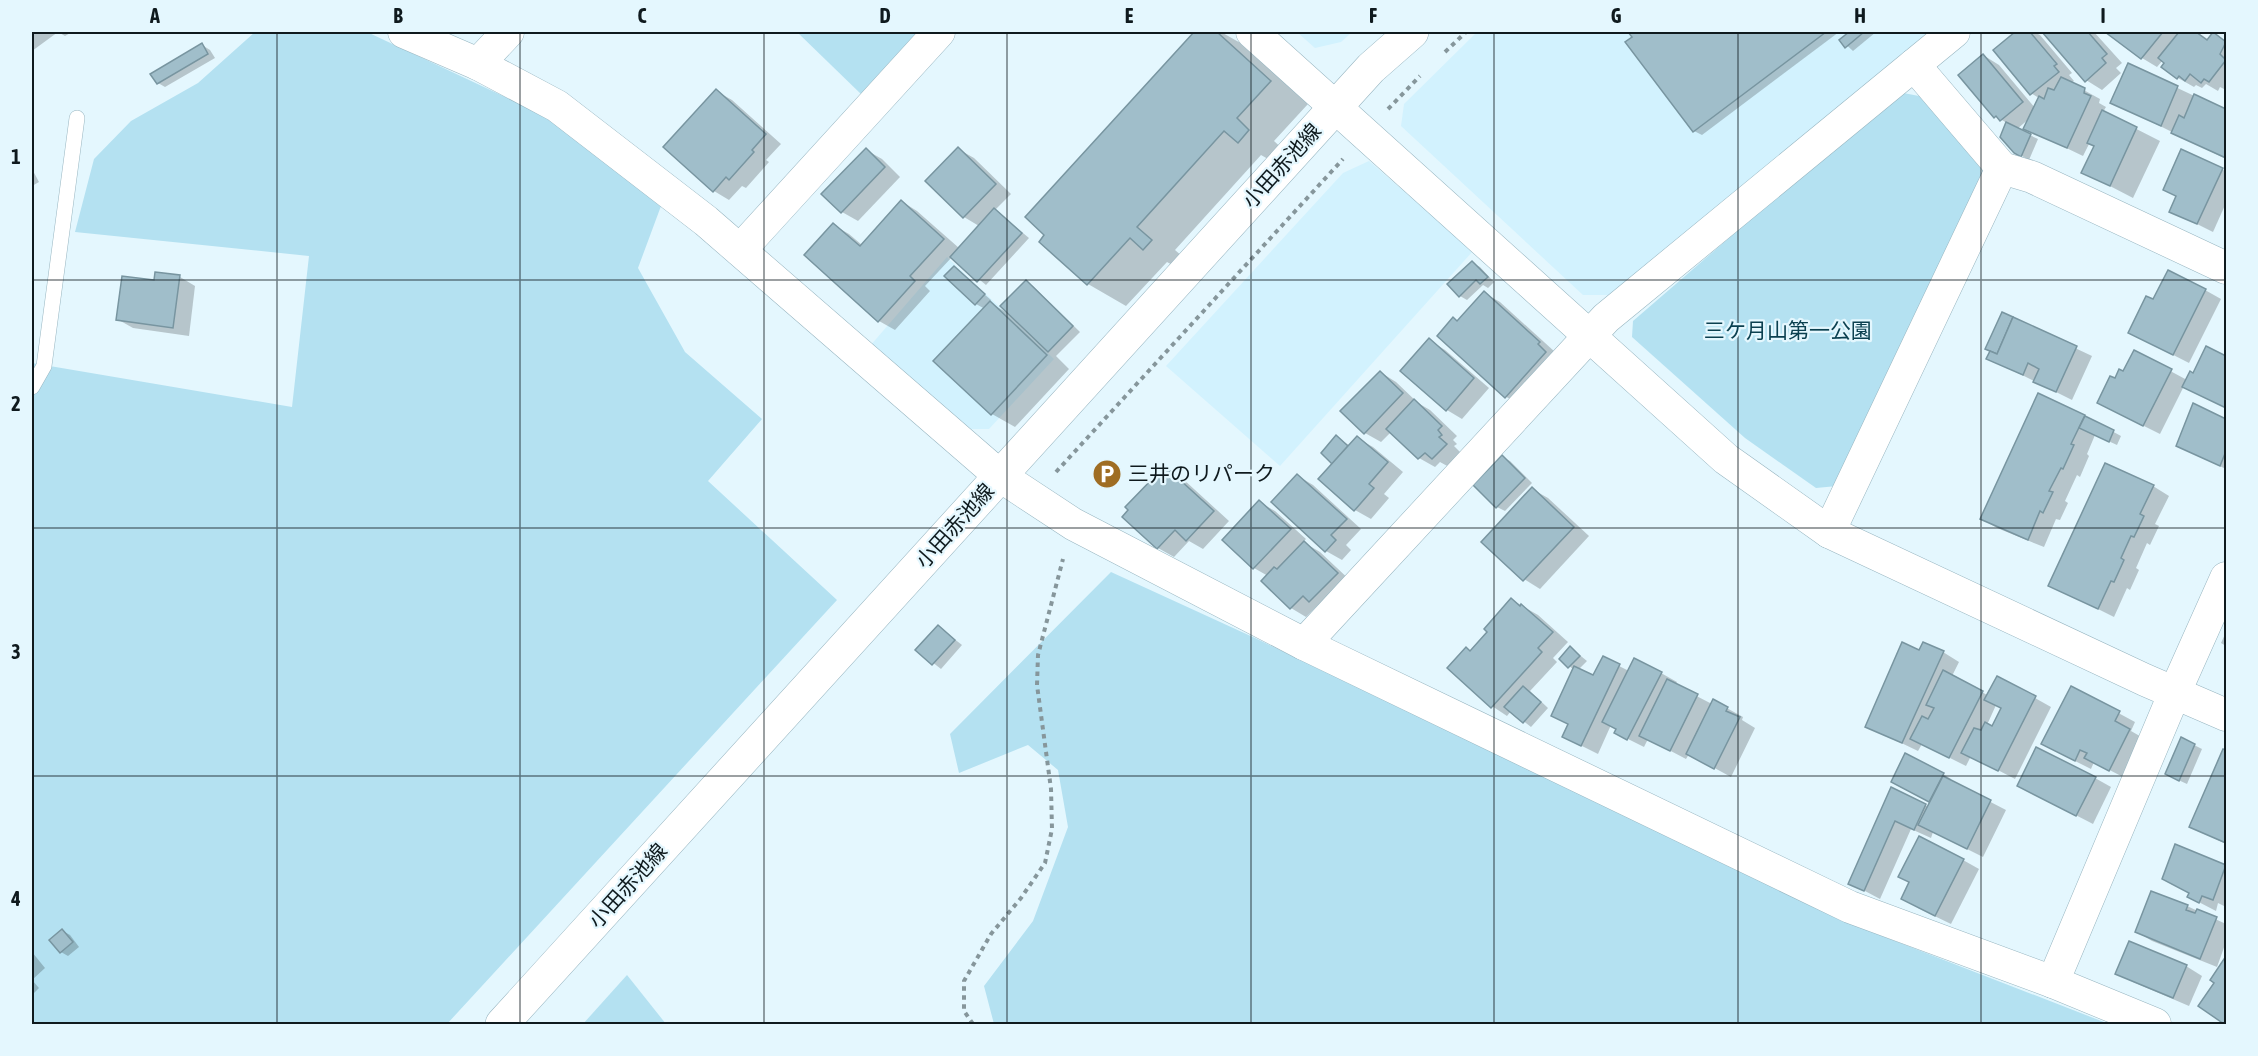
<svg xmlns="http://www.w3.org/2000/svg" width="2258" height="1056" font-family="'Asap Condensed','Noto Sans JP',sans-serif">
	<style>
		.built { fill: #d2f2fe }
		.green { fill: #b4e1f1 }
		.shadow { fill: #0003; fill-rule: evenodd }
		.building { fill: #a0beca; stroke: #7895a0; stroke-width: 1.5 }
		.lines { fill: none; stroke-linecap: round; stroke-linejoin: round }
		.lane-casing { stroke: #97b5c0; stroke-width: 16 }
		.street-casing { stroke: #97b5c0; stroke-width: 33 }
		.secondary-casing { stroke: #97b5c0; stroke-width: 34 }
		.path { stroke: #86969b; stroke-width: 4; stroke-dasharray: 4.5 4.5; stroke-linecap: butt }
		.lane { stroke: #fff; stroke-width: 15 }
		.street { stroke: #fff; stroke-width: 32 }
		.secondary { stroke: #fff; stroke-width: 33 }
		.grid { fill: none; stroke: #0f1a1e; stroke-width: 1.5; stroke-opacity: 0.55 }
		.labels { text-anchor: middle; stroke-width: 4.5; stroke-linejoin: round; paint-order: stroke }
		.street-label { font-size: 21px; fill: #0f1a1e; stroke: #e4f7fe }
		.park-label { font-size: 21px; fill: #0b4050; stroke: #e4f7fe }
		.poi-label { font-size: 21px; fill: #0f1a1e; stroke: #e4f7fe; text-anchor: start }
		.neatline { fill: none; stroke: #0f1a1e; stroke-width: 2 }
		.grid-label { font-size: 20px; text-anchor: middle; font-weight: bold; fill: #0f1a1e }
	</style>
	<rect width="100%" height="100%" fill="#e4f7fe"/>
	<g class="built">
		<polygon points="1297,32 1352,32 1341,42 1315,48"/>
		<polygon points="1477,32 1928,32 1615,295 1583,295 1401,126 1404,104"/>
		<polygon points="1369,161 1473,251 1280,466 1166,366 1343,173"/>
		<polygon points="947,257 1054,359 989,429 971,429 870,346"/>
	</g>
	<g class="green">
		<polygon points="255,32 367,32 550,118 661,206 638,268 685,352 762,419 708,481 837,600 447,1024 32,1024 32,363 292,407 309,256 75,232 94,159 131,121 198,83"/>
		<polygon points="797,32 919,32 862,95"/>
		<polygon points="1898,92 1919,96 1980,163 1981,177 1837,486 1816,488 1745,438 1632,337 1633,321"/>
		<polygon points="1111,572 1255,638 1841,920 2109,1024 994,1024 984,986 1033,921 1068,827 1058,770 1028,745 959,773 950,734"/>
		<polygon points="627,975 666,1024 583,1024"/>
	</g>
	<g class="shadow">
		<polygon points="32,32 72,32 65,36 58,32 32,51"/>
		<polygon points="1197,32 1221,32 1244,45 1308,104 1274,141 1287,153 1277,164 1261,155 1175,250 1190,263 1183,271 1167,262 1126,306 1088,284 1047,235 1027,217"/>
		<polygon points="1630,32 1839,32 1702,135 1694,131"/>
		<polygon points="1851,32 1876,32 1853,51 1841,40"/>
		<polygon points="2018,32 2034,32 2040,35 2072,73 2069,75 2074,81 2071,83 2100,99 2099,103 2106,107 2103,112 2160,141 2133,198 2083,172 2095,146 2090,142 2083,156 2025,128 2030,118 2017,129 2038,139 2029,160 2015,152 2007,123 1995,116 1983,55 1999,65 2035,108 2039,98 2031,93 1995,50"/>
		<polygon points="2044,32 2094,32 2122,63 2116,68 2121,73 2102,90 2086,80"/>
		<polygon points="2107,32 2173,32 2178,35 2181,32 2197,32 2209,40 2214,34 2226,41 2226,90 2220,87 2218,91 2206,84 2202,88 2196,85 2194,87 2178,78 2163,60 2157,67 2142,58"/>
		<polygon points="202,45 210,50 215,58 165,87 158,83"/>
		<polygon points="2129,65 2226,111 2226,159 2112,102"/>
		<polygon points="716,91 732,100 781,144 766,160 769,162 746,188 742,186 729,200 714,191"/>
		<polygon points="958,149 974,158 1011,194 995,210 1029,238 986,285 952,257 925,286 930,291 895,330 879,321 806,255 833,225 849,234 862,245 901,201 917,211 959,248 979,226 964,217 927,181"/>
		<polygon points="866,150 882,159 900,177 858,221 842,212 823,194"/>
		<polygon points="32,169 39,182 32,186"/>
		<polygon points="2222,169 2226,172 2226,203 2213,232 2171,211"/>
		<polygon points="1472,263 1480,267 1494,282 1488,288 1483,285 1467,300 1460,296"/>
		<polygon points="954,268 991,300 989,302 1009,314 1026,282 1033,286 1080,332 1056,356 1069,369 1015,427 992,414 935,361 985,309 976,304"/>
		<polygon points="180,277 195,286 189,336 133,328 117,319 155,282"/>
		<polygon points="2205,290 2221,299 2189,363 2146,341 2154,301"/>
		<polygon points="1484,293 1500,302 1555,352 1521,406 1505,396 1458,322"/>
		<polygon points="2003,314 2092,356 2072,400 1988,358"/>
		<polygon points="1429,340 1445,350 1489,388 1462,419 1447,410"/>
		<polygon points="2207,348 2226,358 2226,408 2184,386 2160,434 2114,411 2124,373 2135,352 2187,380 2194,375"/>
		<polygon points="1380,372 1396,382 1418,403 1430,410 1457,436 1453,440 1457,444 1454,446 1462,454 1449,467 1440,462 1435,467 1419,458 1391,432 1381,442 1365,433"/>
		<polygon points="2194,405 2226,420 2226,469 2194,454"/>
		<polygon points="2084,416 2121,436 2117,445 2095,435 2087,454 2089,456 2080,477 2077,475 2065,501 2068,503 2060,520 2056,519 2044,547 1997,528 1982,519"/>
		<polygon points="1337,437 1350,446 1357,438 1373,447 1403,472 1384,494 1389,498 1371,519 1355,510 1320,479 1334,463"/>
		<polygon points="1502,457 1510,461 1532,483 1505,511 1497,507"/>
		<polygon points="1167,470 1183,479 1229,521 1203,549 1189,541 1174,557 1158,548 1124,517"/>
		<polygon points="1298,476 1313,485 1361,529 1346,545 1351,550 1342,560 1326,551 1273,502"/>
		<polygon points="2153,486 2169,496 2155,524 2159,526 2150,545 2147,543 2136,568 2139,570 2130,590 2127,588 2114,617 2050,585"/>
		<polygon points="1532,489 1548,498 1589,536 1540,589 1524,579"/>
		<polygon points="1259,502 1275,511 1306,539 1303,542 1320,552 1353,583 1326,610 1318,605 1306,617 1291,608 1268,576 1254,568 1224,540"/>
		<polygon points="1512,600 1538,615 1568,642 1553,658 1557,662 1530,691 1548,708 1531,727 1511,711 1507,716 1492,706 1471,652 1489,632"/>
		<polygon points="939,627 962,645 941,669 917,650"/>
		<polygon points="2226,632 2226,646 2221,643"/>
		<polygon points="1571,648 1587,661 1578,670 1594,677 1603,658 1629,671 1661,673 1677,682 1675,685 1712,704 1714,701 1743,717 1742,720 1755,728 1731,777 1689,754 1686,759 1648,739 1644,747 1616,733 1618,729 1611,725 1598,754 1564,737 1569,725 1553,715 1574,670 1561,659"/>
		<path d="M1920,652H1943L1959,662L1952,676L1989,696L2035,698L2051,707L2015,779L1971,756L1966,766L1922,744L1918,751L1866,726ZM1996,705L2002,709L1993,728L1987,725Z"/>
		<polygon points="2072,688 2135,722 2131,731 2145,739 2125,778 2094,762 2091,769 2059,753"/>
		<polygon points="2194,745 2202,749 2187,784 2174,778"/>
		<polygon points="2224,751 2226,752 2226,844 2191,827"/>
		<polygon points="1943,774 1951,779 1950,781 2006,810 1983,857 1933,832 1931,838 1911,829 1880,899 1850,883 1891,789 1929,807 1931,802 1900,786"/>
		<polygon points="2095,778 2111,787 2093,824 2035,794"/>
		<polygon points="2176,846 2226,867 2226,907 2218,903 2216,911 2189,897 2191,894"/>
		<polygon points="1963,860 1979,869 1951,924 1918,908"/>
		<polygon points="2187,906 2226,924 2226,942 2217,967 2152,941 2137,932"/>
		<polygon points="63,931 70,935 79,947 68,956 61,952"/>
		<polygon points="32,952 45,968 32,980 39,988 32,995"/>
		<polygon points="2226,958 2226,1024 2200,1006 2216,982 2212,979"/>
		<polygon points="2186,966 2202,976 2189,1006 2133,982 2117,973"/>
	</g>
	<g class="building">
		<polygon points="1194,32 1217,32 1271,81 1237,118 1249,130 1238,143 1224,131 1137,227 1152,240 1143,250 1130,238 1087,285 1039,242 1044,235 1025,217"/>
		<polygon points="1628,32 1826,32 1693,132 1625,42 1632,37"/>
		<polygon points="1849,32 1864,32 1845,48 1839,40"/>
		<polygon points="2015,32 2030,32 2057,64 2054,66 2059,72 2030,95 1993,50"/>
		<polygon points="2042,32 2088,32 2107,54 2102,58 2106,63 2085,82"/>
		<polygon points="2105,32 2163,32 2141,59"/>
		<polygon points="2179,32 2196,32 2207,40 2213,32 2226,42 2220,54 2226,60 2209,82 2204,79 2201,83 2190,74 2185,81 2179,76 2177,79 2161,67 2164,63 2158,58"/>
		<polygon points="202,43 208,54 157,84 150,74"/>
		<polygon points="1983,54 2023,102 2000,121 1996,116 1994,118 1958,75"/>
		<polygon points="2128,63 2178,86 2161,126 2110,103"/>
		<polygon points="2061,77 2085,88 2084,93 2091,96 2067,148 2023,129 2039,96 2044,99 2048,88 2054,90"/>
		<polygon points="716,89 766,134 752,150 754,152 729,180 726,177 713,192 663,147"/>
		<polygon points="2194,94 2226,109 2226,158 2171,133 2179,115 2184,118"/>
		<polygon points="2102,110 2137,127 2110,186 2081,173 2094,146 2087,143"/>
		<polygon points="2006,122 2031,134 2021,157 2014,153 2000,137"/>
		<polygon points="958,147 996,184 963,218 925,181"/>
		<polygon points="866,148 885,167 841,213 821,194"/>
		<polygon points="2181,149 2223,168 2197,224 2169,212 2176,196 2163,190"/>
		<polygon points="901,200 944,239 910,276 915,281 878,322 804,255 833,223 860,246"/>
		<polygon points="994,208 1022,233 977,282 950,257"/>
		<polygon points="1472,261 1488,277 1480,284 1476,280 1459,297 1447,284"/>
		<polygon points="954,266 985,294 975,305 944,276"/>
		<polygon points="2168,270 2206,289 2173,355 2128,333 2146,296 2153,299"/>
		<polygon points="155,272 180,275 173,328 116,320 122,276 154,280"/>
		<polygon points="1026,280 1073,326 1048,352 1000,306"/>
		<polygon points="1484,291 1540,342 1538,344 1546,352 1505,398 1437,336 1453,317 1457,321"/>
		<polygon points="990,301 1047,355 991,415 933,361"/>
		<polygon points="2002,312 2013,317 1997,354 1985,349"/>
		<polygon points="2013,317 2077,346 2056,392 2033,382 2039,369 2028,363 2023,375 1986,359 1990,351 1997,354"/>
		<polygon points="1429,338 1474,378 1446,411 1400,371"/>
		<polygon points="2206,346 2226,356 2226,408 2182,387 2190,371 2193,373"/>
		<polygon points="2134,350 2172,369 2143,426 2097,403 2110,376 2115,378 2119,369 2123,371"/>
		<polygon points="1380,371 1403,393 1364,434 1340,411"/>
		<polygon points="2038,393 2085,415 2071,444 2074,445 2063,469 2061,468 2049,491 2053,492 2043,513 2040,511 2028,540 1980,519"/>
		<polygon points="1414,399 1442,426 1438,430 1442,435 1439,437 1447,444 1432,459 1425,453 1418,459 1386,429"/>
		<polygon points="2193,403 2226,419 2226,451 2220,466 2176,446"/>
		<polygon points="2085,416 2114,430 2109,442 2079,428"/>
		<polygon points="1336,435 1348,446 1332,464 1321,453"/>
		<polygon points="1357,436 1388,462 1369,484 1374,488 1354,511 1318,479"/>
		<polygon points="1502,455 1525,478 1496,508 1473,485"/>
		<polygon points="2105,463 2154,485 2140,514 2144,516 2134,537 2131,536 2121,558 2124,560 2114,582 2111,581 2098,609 2048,586"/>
		<polygon points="1167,468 1214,511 1186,541 1175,530 1157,549 1122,517 1128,510 1125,507 1158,473 1161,475"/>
		<polygon points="1297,474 1347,519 1331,535 1336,540 1325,552 1271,502"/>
		<polygon points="1532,487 1574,527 1523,581 1481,542"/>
		<polygon points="1259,500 1291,529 1253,569 1222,540"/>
		<polygon points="1304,541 1338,573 1309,602 1303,596 1290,609 1261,581 1274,567 1277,569"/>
		<polygon points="1511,598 1520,606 1521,604 1553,632 1538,648 1542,652 1491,708 1447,668 1466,647 1470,651 1487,632 1484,629"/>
		<polygon points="938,625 955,640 932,665 915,650"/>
		<polygon points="1902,642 1919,650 1923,642 1944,651 1902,743 1865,727"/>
		<polygon points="1570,646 1580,656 1568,668 1559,659"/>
		<polygon points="1603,656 1620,664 1581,746 1562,737 1568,724 1551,716 1574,666 1593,675"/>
		<polygon points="1634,658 1662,672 1627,740 1614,733 1616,729 1602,722"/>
		<polygon points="1943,670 1983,691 1949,758 1910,739 1922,716 1928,719 1934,708 1926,705"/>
		<polygon points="1997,676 2036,696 1998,771 1961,753 1974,728 1981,730 1985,722 1992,726 2001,708 1984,700"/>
		<polygon points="1667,679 1698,694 1670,751 1639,736"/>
		<polygon points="1523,686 1541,702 1523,723 1504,707"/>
		<polygon points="2071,686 2120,711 2115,721 2130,729 2109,771 2084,758 2087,753 2080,750 2075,761 2041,744"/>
		<polygon points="1713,699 1728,707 1726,711 1740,717 1714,769 1686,754"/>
		<polygon points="2181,737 2195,744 2179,781 2165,774"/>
		<polygon points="2036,747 2096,777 2076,816 2017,786"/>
		<polygon points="2223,749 2226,750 2226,843 2189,827"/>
		<polygon points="1905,753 1944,773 1929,802 1891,782"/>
		<polygon points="1943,776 1991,800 1967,849 1918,825"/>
		<polygon points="1891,787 1926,804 1914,830 1895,821 1864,891 1848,884"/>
		<polygon points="1919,836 1964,859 1935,916 1901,899 1909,882 1898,877"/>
		<polygon points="2175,844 2226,865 2213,900 2202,896 2199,903 2187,897 2189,893 2162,879"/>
		<polygon points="2151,891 2188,905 2186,910 2195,913 2197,909 2217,917 2200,959 2135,932"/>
		<polygon points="62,929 73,942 60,953 49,940"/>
		<polygon points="2129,941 2187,965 2173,998 2115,974"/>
		<polygon points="2226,956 2226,1024 2224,1024 2198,1006 2214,983 2210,980"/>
	</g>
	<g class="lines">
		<g class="lane-casing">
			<polyline id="lane" points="32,387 44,366 77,118"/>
		</g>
		<g class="street-casing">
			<g id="street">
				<polyline points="404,32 478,64 557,106 706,221 1000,476 1073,524 1304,644 1850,907 2053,982 2155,1024"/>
				<polyline points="1252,32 1726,459 1829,532 2145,680 2226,715"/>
				<polyline points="478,64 508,32"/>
				<polyline points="1914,65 2002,168 2032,177 2226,268"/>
				<polyline points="740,250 939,32"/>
				<polyline points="1829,532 2002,168"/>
				<polyline points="1304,644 1606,318 1954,32"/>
				<polyline points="2053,982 2175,692 2226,578"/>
			</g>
		</g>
		<g class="secondary-casing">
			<polyline id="secondary" points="502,1024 1371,68 1412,32"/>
		</g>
		<g class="path">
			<polyline points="1445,52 1466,32"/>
			<polyline points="1388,109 1420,76"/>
			<polyline points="1056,472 1343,159"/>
			<polyline points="973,1024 964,1011 964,981 991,934 1021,898 1045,863 1052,829 1051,789 1037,685 1038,655 1063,559"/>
		</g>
		<use href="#lane" class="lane"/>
		<use href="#street" class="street"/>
		<use href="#secondary" class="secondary"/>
	</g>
	<path class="grid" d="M277,32V1024M520,32V1024M764,32V1024M1007,32V1024M1251,32V1024M1494,32V1024M1738,32V1024M1981,32V1024M32,280H2226M32,528H2226M32,776H2226"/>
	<defs>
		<g id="parking-disc" transform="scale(1.5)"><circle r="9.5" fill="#9f6d23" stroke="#e4f7fe"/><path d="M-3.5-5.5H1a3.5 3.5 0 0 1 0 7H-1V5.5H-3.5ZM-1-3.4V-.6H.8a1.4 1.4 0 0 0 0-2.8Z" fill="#fff"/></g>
	</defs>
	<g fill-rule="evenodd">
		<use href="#parking-disc" x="1107" y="474"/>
	</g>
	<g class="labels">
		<g class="street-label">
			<text transform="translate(1282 166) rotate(-48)" y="7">小田赤池線</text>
			<text transform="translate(955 526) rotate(-48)" y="7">小田赤池線</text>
			<text transform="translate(628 886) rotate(-48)" y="7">小田赤池線</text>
		</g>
		<g class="park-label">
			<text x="1788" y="338">三ケ月山第一公園</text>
		</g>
		<g class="poi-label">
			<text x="1128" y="481">三井のリパーク</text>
		</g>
	</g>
	<rect width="2258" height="1056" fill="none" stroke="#e4f7fe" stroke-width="66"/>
	<rect x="33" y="33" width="2192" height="990" class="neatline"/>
	<g class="grid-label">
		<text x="155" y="23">A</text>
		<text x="398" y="23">B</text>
		<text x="642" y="23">C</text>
		<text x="885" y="23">D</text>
		<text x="1129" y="23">E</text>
		<text x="1373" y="23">F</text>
		<text x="1616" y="23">G</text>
		<text x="1860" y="23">H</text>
		<text x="2103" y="23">I</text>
		<text x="16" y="164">1</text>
		<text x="16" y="411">2</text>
		<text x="16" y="659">3</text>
		<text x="16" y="906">4</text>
	</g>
</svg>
